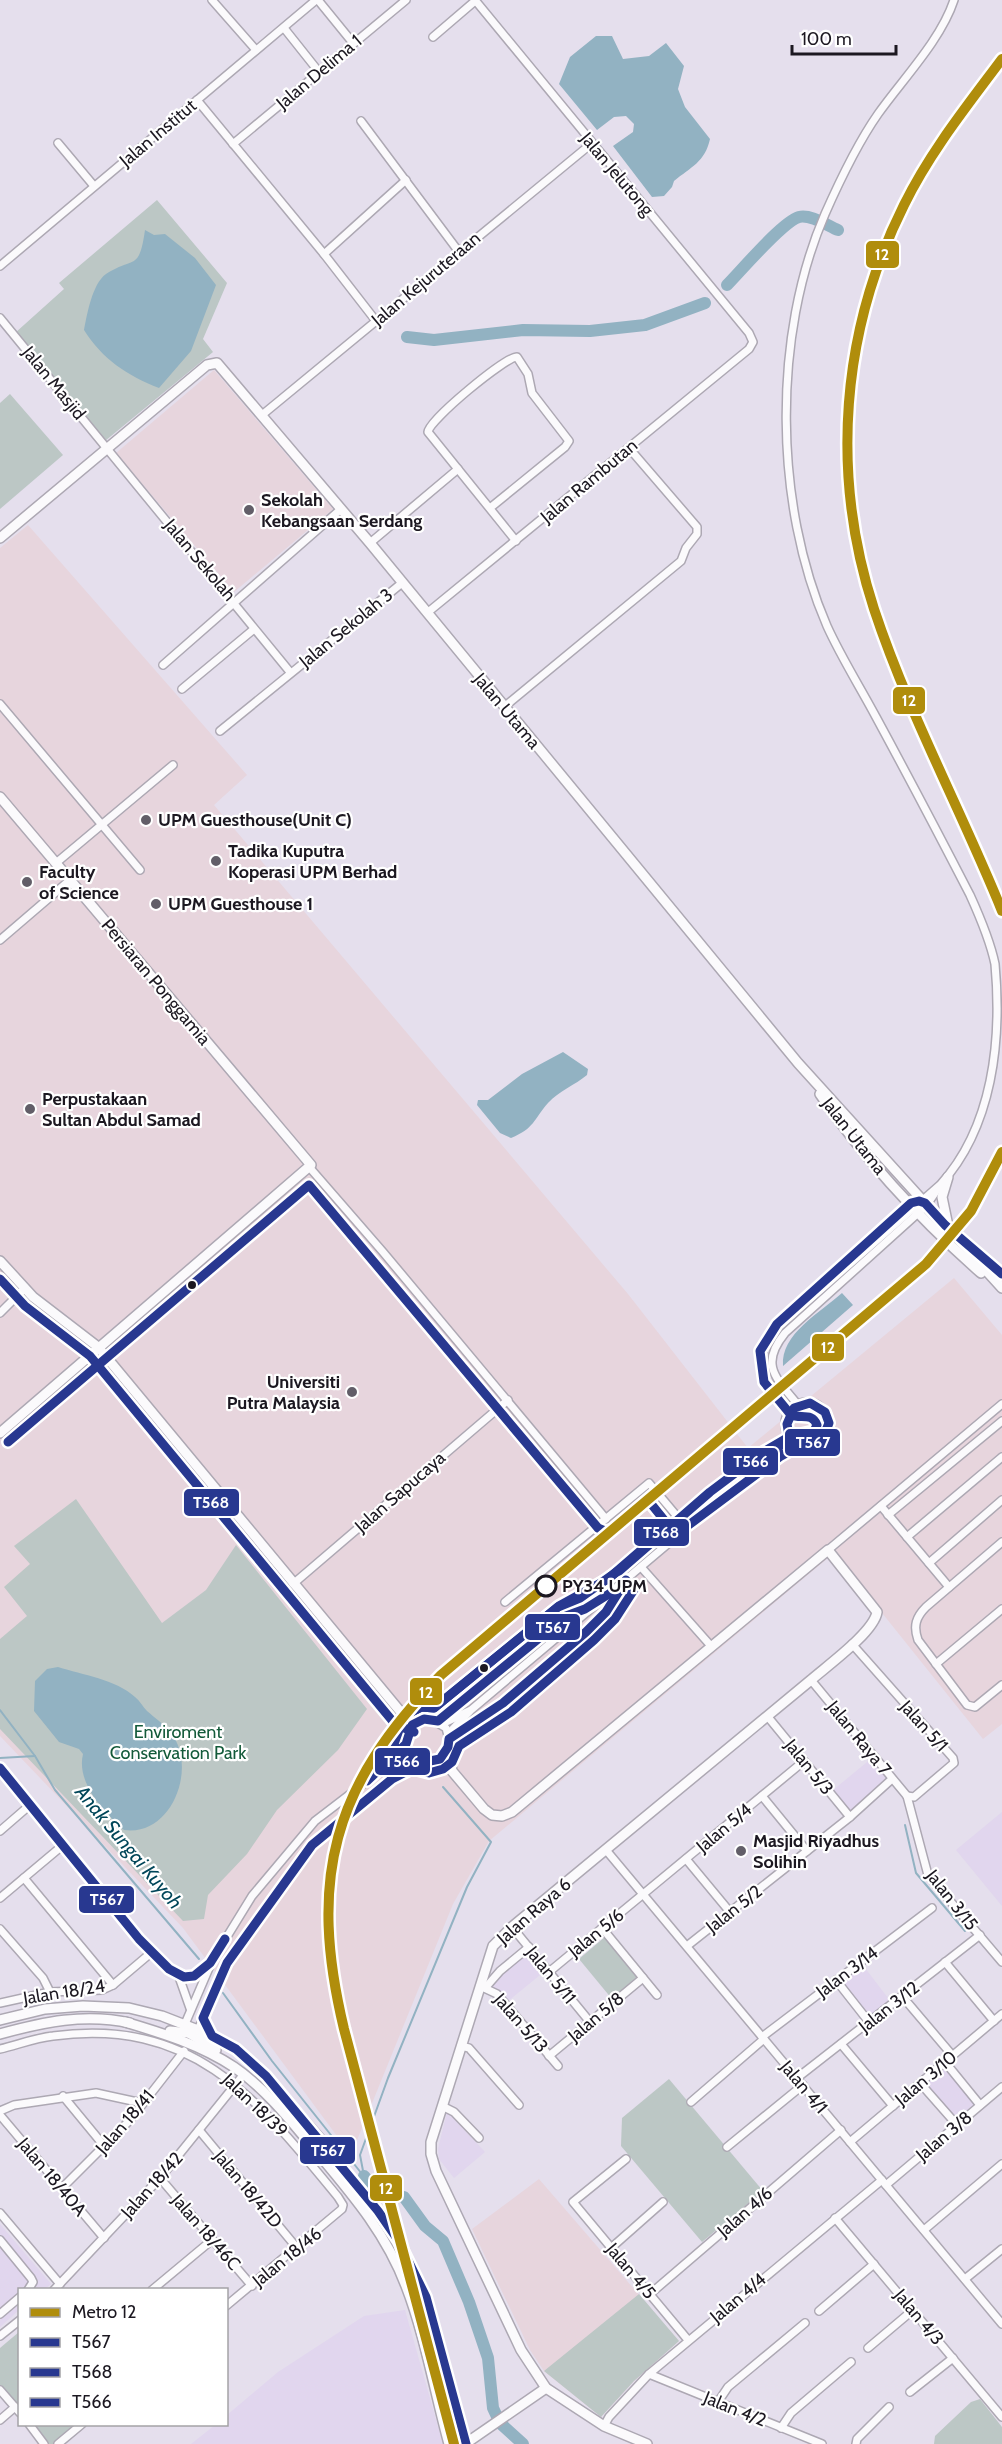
<svg xmlns="http://www.w3.org/2000/svg" width="1002" height="2444" font-family="Cabin,sans-serif">
	<style>
		.built { fill: #e1d6ee }
		.education { fill: #e7d5dd }
		.green { fill: #bcc7c5 }
		.water { fill: #92b2c2 }
		.lines { fill: none; stroke-linecap: round; stroke-linejoin: round }
		.stream { stroke: #92b2c2; stroke-width: 2 }
		.river { stroke: #92b2c2; stroke-width: 12 }
		.minor-casing { stroke: #ada8b3; stroke-width: 10 }
		.tertiary-casing { stroke: #ada8b3; stroke-width: 12 }
		.minor { stroke: #fbfafc; stroke-width: 7 }
		.tertiary { stroke: #fbfafc; stroke-width: 9 }
		.bus-1-casing { stroke: #fff; stroke-width: 14 }
		.bus-2-casing { stroke: #fff; stroke-width: 14 }
		.bus-3-casing { stroke: #fff; stroke-width: 14 }
		.bus-1 { stroke: #283890; stroke-width: 9 }
		.bus-2 { stroke: #283890; stroke-width: 9 }
		.bus-3 { stroke: #283890; stroke-width: 9 }
		.metro-1-casing { stroke: #fff; stroke-width: 15 }
		.metro-1 { stroke: #b08d0c; stroke-width: 10 }
		.poi-dot { fill: #625e68; stroke: #fff; stroke-width: 2 }
		.bus-dot { fill: #1c1821; stroke: #fff; stroke-width: 2 }
		.stop-dot { fill: #fff; stroke: #1c1821; stroke-width: 3 }
		.labels { text-anchor: middle; stroke-width: 4.5; stroke-linejoin: round; paint-order: stroke }
		.street-label { font-size: 18px; fill: #1c1821; stroke: #fff }
		.poi-label { font-size: 18px; font-weight: bold; fill: #1c1821; stroke: #fff; text-anchor: start }
		.stop-label { font-size: 18px; font-weight: bold; fill: #1c1821; stroke: #fff; text-anchor: start }
		.park-label { font-size: 18px; fill: #135a3a; stroke: #fff }
		.water-label { font-size: 20px; font-style: italic; fill: #004659; stroke: #fff }
		.line-badge { stroke: #fff; stroke-width: 2 }
		.badge-label { font-size: 16px; text-anchor: middle; font-weight: bold; fill: #fff }
	</style>
	<rect width="100%" height="100%" fill="#e5dfed"/>
	<g class="built">
		<polygon points="872,1758 889,1779 850,1813 832,1791"/>
		<polygon points="1002,1812 1002,1906 956,1850"/>
		<polygon points="528,1951 545,1971 507,2002 491,1985"/>
		<polygon points="862,1964 891,2002 869,2018 839,1981"/>
		<polygon points="945,2066 977,2105 958,2121 924,2083"/>
		<polygon points="447,2112 485,2152 454,2178 439,2159 438,2149"/>
		<polygon points="0,2224 51,2284 45,2289 20,2290 19,2310 0,2327"/>
		<polygon points="405,2310 443,2444 191,2444 215,2425 226,2424 227,2415 278,2372 364,2316"/>
	</g>
	<g class="education">
		<polygon points="214,370 333,509 234,592 116,453"/>
		<polygon points="28,525 247,775 214,805 628,1294 748,1448 954,1278 1002,1335 1002,1724 983,1739 834,1553 489,1841 453,1904 351,2155 183,1928 0,1736 0,548"/>
		<polygon points="539,2179 679,2341 634,2381 601,2417 544,2371 530,2350 472,2229"/>
	</g>
	<g class="green">
		<polygon points="157,200 227,283 203,339 213,352 105,441 15,333 64,289 59,283"/>
		<polygon points="10,394 63,455 0,509 0,403"/>
		<polygon points="76,1499 162,1623 206,1590 236,1545 367,1709 338,1750 277,1810 247,1854 208,1895 204,1919 183,1921 0,1729 0,1639 27,1616 4,1587 30,1564 14,1546"/>
		<polygon points="606,1936 639,1976 612,1999 579,1959"/>
		<polygon points="669,2079 763,2191 702,2242 621,2146 622,2118"/>
		<polygon points="639,2294 679,2341 634,2381 601,2417 544,2371"/>
		<polygon points="19,2332 19,2410 0,2386 0,2348"/>
		<polygon points="980,2399 1002,2427 1002,2444 934,2444 935,2436 971,2402"/>
		<polygon points="32,2425 79,2425 56,2444 48,2444"/>
	</g>
	<g class="water">
		<path d="M596,36H612L623,59L649,56L666,43L684,66L678,89L685,107L710,139C705,162 691,167 674,181L672,187L664,196L652,197L613,146L633,132L634,124L626,116L614,117L597,130L559,84L570,57Z"/>
		<path d="M145,230L154,235L165,234L195,258L216,285L191,351L159,388C128,376 102,359 84,330C87,315 92,284 106,274C134,256 139,272 145,230Z"/>
		<path d="M563,1052L588,1069L587,1075C575,1085 559,1091 548,1103C533,1120 535,1128 511,1138L500,1133L477,1105L478,1100H488L522,1074Z"/>
		<path d="M842,1293L853,1305L783,1366C780,1334 821,1312 842,1293Z"/>
		<path d="M58,1667C83,1675 115,1679 135,1697C140,1701 143,1707 147,1711C155,1718 164,1724 171,1733C198,1767 172,1837 124,1830C104,1812 76,1783 83,1754L79,1749L59,1742L34,1711L35,1681L47,1669Z"/>
	</g>
	<g class="lines">
		<g class="stream">
			<polyline points="287,1601 386,1722"/>
			<polyline points="0,1710 35,1756 55,1790 199,1959"/>
			<polyline points="0,1758 35,1756"/>
			<polyline points="905,1825 916,1873 965,1931"/>
			<polyline points="223,1993 272,2061 362,2174"/>
			<polyline points="364,2176 360,2155 388,2078 467,1887 491,1842 443,1787"/>
		</g>
		<g class="river">
			<path d="M727,285C741,271 782,222 799,217C811,214 828,226 838,230"/>
			<polyline points="407,337 434,340 523,330 590,331 645,325 705,303"/>
			<polyline points="364,2176 377,2191 404,2197 425,2226 443,2241 469,2302 488,2358 493,2408 500,2423 523,2444"/>
		</g>
		<g class="minor-casing">
			<g id="minor">
				<polyline points="212,0 256,50"/>
				<polyline points="318,0 353,43"/>
				<polyline points="284,28 319,72"/>
				<polyline points="433,37 475,1"/>
				<polyline points="197,100 324,254 376,321"/>
				<polyline points="361,121 459,252"/>
				<polyline points="58,143 94,186"/>
				<polyline points="233,144 406,0"/>
				<polyline points="324,254 406,180"/>
				<polyline points="0,266 316,0"/>
				<polyline points="0,318 290,672"/>
				<polyline points="262,415 591,144"/>
				<path d="M490,508L565,447L569,441L532,393L528,374L517,357C505,357 429,420 428,432L516,541"/>
				<polyline points="370,543 458,469"/>
				<polyline points="427,613 749,349 753,342 749,333 475,0"/>
				<polyline points="163,665 341,509"/>
				<polyline points="182,689 254,629"/>
				<polyline points="0,704 140,870"/>
				<polyline points="504,707 681,561 686,548 697,534 697,527 629,448"/>
				<polyline points="220,731 402,583"/>
				<polyline points="56,863 173,765"/>
				<polyline points="0,940 70,880"/>
				<polyline points="310,1168 383,1252 606,1519"/>
				<polyline points="0,1313 25,1288"/>
				<circle cx="807" cy="1424" r="22"/>
				<path d="M798,1405C776,1378 759,1365 785,1333L926,1206L939,1187"/>
				<path d="M788,1415C766,1383 746,1363 776,1329L940,1185C993,1127 1002,1040 995,964C990,940 980,917 970,895C939,835 908,776 876,717C860,687 841,657 827,626C774,504 772,336 825,214C840,180 857,144 878,114C902,80 941,40 954,0"/>
				<polyline points="762,1465 789,1436"/>
				<polyline points="881,1506 949,1587"/>
				<polyline points="888,1515 1002,1421"/>
				<polyline points="907,1537 1002,1457"/>
				<path d="M1002,1542L926,1607C916,1617 913,1626 918,1640L967,1705L975,1707L1002,1685"/>
				<polyline points="828,1550 1002,1404"/>
				<polyline points="929,1563 1002,1500"/>
				<polyline points="641,1567 711,1646"/>
				<polyline points="293,1584 508,1400"/>
				<polyline points="505,1602 649,1483 686,1527"/>
				<polyline points="852,1644 953,1758 954,1763 914,1797 907,1796"/>
				<polyline points="936,1664 1002,1609"/>
				<polyline points="811,1680 907,1796 928,1875 1002,1962"/>
				<polyline points="768,1717 850,1817"/>
				<polyline points="438,1721 566,1616 589,1606"/>
				<polyline points="442,1724 469,1711"/>
				<polyline points="448,1734 471,1710 714,1505 755,1473 799,1445"/>
				<path d="M449,1739C513,1697 582,1650 623,1585"/>
				<path d="M0,1768C43,1822 85,1876 130,1927C144,1943 159,1967 179,1975C191,1979 199,1974 207,1965"/>
				<polyline points="762,1796 807,1851"/>
				<polyline points="0,1831 30,1805"/>
				<polyline points="606,1850 1002,2324"/>
				<polyline points="686,1859 730,1912"/>
				<polyline points="24,1878 113,1985"/>
				<polyline points="0,1898 62,1846"/>
				<polyline points="512,1927 590,2022"/>
				<polyline points="602,1928 657,1995"/>
				<polyline points="0,1929 43,1978 50,1992"/>
				<polyline points="687,1946 850,1817 892,1779"/>
				<polyline points="945,1962 994,2021"/>
				<polyline points="549,1972 804,1761"/>
				<polyline points="178,1974 190,2008"/>
				<polyline points="836,1980 869,2022"/>
				<polyline points="480,1986 497,1994 558,2066"/>
				<polyline points="486,1987 500,1971 529,1947"/>
				<polyline points="902,1996 952,2055"/>
				<polyline points="0,2003 50,1992 102,1990 113,1985 152,1952"/>
				<polyline points="185,2024 212,1961 252,1896 315,1821 375,1775 406,1744"/>
				<path d="M198,2030L227,1963L321,1835L392,1779L425,1762L440,1759L445,1754L449,1739L446,1728L431,1719L418,1721L406,1737C406,1751 412,1759 425,1762"/>
				<polyline points="762,2037 932,1908"/>
				<polyline points="841,2044 893,2106"/>
				<polyline points="461,2046 469,2048 519,2105"/>
				<path d="M0,2049C17,2045 35,2038 53,2036C195,2017 258,2100 338,2197L343,2205L342,2209L226,2306"/>
				<polyline points="549,2056 643,1978"/>
				<polyline points="945,2062 980,2105"/>
				<polyline points="797,2078 980,1935"/>
				<polyline points="920,2083 957,2125"/>
				<polyline points="63,2096 105,2147"/>
				<polyline points="691,2102 764,2039"/>
				<polyline points="442,2106 454,2112 479,2138"/>
				<polyline points="0,2111 14,2105 96,2093 142,2103"/>
				<polyline points="0,2115 104,2238"/>
				<polyline points="199,2130 297,2248"/>
				<polyline points="850,2142 1002,2014"/>
				<polyline points="727,2147 803,2085"/>
				<polyline points="626,2159 573,2202 688,2340"/>
				<polyline points="160,2178 252,2286"/>
				<polyline points="886,2185 1002,2087"/>
				<polyline points="62,2188 131,2119 184,2051"/>
				<polyline points="0,2213 60,2284"/>
				<polyline points="835,2218 1002,2417"/>
				<polyline points="924,2230 1002,2164"/>
				<polyline points="0,2240 31,2278 33,2282 28,2290"/>
				<polyline points="611,2248 663,2202"/>
				<polyline points="965,2279 1002,2249"/>
				<polyline points="54,2290 160,2178 244,2074"/>
				<polyline points="152,2290 212,2240"/>
				<polyline points="650,2294 841,2130"/>
				<polyline points="819,2311 874,2264"/>
				<polyline points="0,2314 20,2297"/>
				<polyline points="0,2336 20,2320"/>
				<polyline points="868,2348 913,2310"/>
				<polyline points="649,2374 822,2444"/>
				<polyline points="0,2390 20,2413"/>
				<polyline points="910,2392 953,2358"/>
				<polyline points="718,2402 728,2387 805,2323"/>
				<polyline points="0,2420 15,2407"/>
				<polyline points="29,2424 44,2444"/>
				<polyline points="604,2426 609,2417 649,2374 882,2180"/>
				<polyline points="781,2428 791,2413 851,2362"/>
				<polyline points="58,2444 82,2424"/>
				<polyline points="856,2444 857,2439 889,2407"/>
			</g>
		</g>
		<g class="tertiary-casing">
			<g id="tertiary">
				<polyline points="0,538 207,365 217,363 370,543 798,1063 1002,1288"/>
				<polyline points="0,797 311,1165 0,1433"/>
				<path d="M820,1094C866,1161 921,1220 981,1273"/>
				<polyline points="948,1177 942,1197 948,1226"/>
				<polyline points="0,1261 33,1297 98,1347 404,1716 408,1731"/>
				<polyline points="404,1716 418,1721"/>
				<path d="M448,1747L452,1771L484,1809L492,1815L502,1816L512,1812L828,1550L877,1612C874,1632 827,1666 811,1680L512,1927L493,1946L431,2142V2154L436,2171L521,2350L546,2388L604,2426L647,2444"/>
				<polyline points="203,2018 212,2036"/>
				<polyline points="0,2020 45,2009 83,2006 129,2008 162,2016 198,2030 236,2049 256,2066 323,2142 398,2240 426,2297 466,2444"/>
				<path d="M125,2022C162,2033 201,2045 234,2067C266,2089 291,2121 316,2151C352,2194 386,2233 406,2286C425,2335 435,2393 449,2444"/>
				<polyline points="170,2031 189,2033 198,2030"/>
				<polyline points="187,2032 216,2050"/>
				<path d="M0,2034C43,2022 85,2013 130,2023"/>
				<polyline points="465,2444 546,2388"/>
			</g>
		</g>
		<use href="#minor" class="minor"/>
		<use href="#tertiary" class="tertiary"/>
		<g class="bus-1-casing">
			<g id="bus-1">
				<polyline points="686,1527 781,1456 799,1446 822,1440 829,1423 825,1412 810,1403 794,1408 787,1424 789,1436 755,1473"/>
				<polyline points="0,1768 139,1939 169,1969 184,1977 194,1976 210,1963 225,1939"/>
				<polyline points="367,1781 406,1744 412,1725 424,1719 438,1721 566,1616 585,1609 612,1592"/>
				<polyline points="466,2444 426,2297 398,2240 378,2211 266,2076 236,2049 212,2036 203,2018 227,1963 312,1845 392,1779 425,1762 440,1759 448,1747 449,1739 503,1703 586,1632 606,1612 626,1580"/>
			</g>
		</g>
		<g class="bus-2-casing">
			<g id="bus-2">
				<polyline points="0,1279 25,1306 90,1356 395,1724 414,1732"/>
				<polyline points="8,1442 309,1185 598,1528 605,1531 612,1530 648,1500 669,1526 608,1579 559,1606 434,1708 422,1707 407,1714"/>
			</g>
		</g>
		<g class="bus-3-casing">
			<g id="bus-3">
				<polyline points="618,1571 580,1598 558,1607 434,1708 421,1707 404,1716 394,1744 400,1759 410,1768 429,1773 443,1769 452,1762 459,1746 511,1712 594,1640 615,1619 635,1588"/>
				<path d="M619,1571L710,1492L763,1452L789,1437L814,1431L817,1425C812,1412 801,1419 791,1415L764,1382L760,1351L777,1324L911,1203L919,1201L925,1203L945,1225L1002,1274"/>
			</g>
		</g>
		<use href="#bus-1" class="bus-1"/>
		<use href="#bus-2" class="bus-2"/>
		<use href="#bus-3" class="bus-3"/>
		<g class="metro-1-casing">
			<g id="metro-1">
				<path d="M1002,59C967,106 930,152 904,205C841,331 830,474 874,609C908,712 961,810 1002,911"/>
				<path d="M454,2444L344,2029C308,1879 332,1786 441,1675L926,1264L971,1211L1002,1152"/>
			</g>
		</g>
		<use href="#metro-1" class="metro-1"/>
	</g>
	<g class="poi-dot">
		<circle cx="249" cy="510" r="6"/>
		<circle cx="146" cy="820" r="6"/>
		<circle cx="216" cy="861" r="6"/>
		<circle cx="27" cy="882" r="6"/>
		<circle cx="156" cy="904" r="6"/>
		<circle cx="30" cy="1109" r="6"/>
		<circle cx="352" cy="1392" r="6"/>
		<circle cx="741" cy="1851" r="6"/>
	</g>
	<g class="bus-dot">
		<circle cx="192" cy="1285" r="5"/>
		<circle cx="484" cy="1668" r="5"/>
	</g>
	<circle class="stop-dot" cx="546" cy="1586" r="10"/>
	<g class="labels">
		<g class="street-label">
			<text transform="translate(319 72) rotate(-40)" y="6">Jalan Delima 1</text>
			<text transform="translate(158 133) rotate(-40)" y="6">Jalan Institut</text>
			<text transform="translate(617 174) rotate(50)" y="6">Jalan Jelutong</text>
			<text transform="translate(426 279) rotate(-40)" y="6">Jalan Kejuruteraan</text>
			<text transform="translate(54 383) rotate(51)" y="6">Jalan Masjid</text>
			<text transform="translate(589 481) rotate(-40)" y="6">Jalan Rambutan</text>
			<text transform="translate(200 560) rotate(50)" y="6">Jalan Sekolah</text>
			<text transform="translate(346 628) rotate(-39)" y="6">Jalan Sekolah 3</text>
			<text transform="translate(507 711) rotate(50)" y="6">Jalan Utama</text>
			<text transform="translate(156 982) rotate(50)" y="6">Persiaran Ponggamia</text>
			<text transform="translate(854 1136) rotate(52)" y="6">Jalan Utama</text>
			<text transform="translate(400 1492) rotate(-41)" y="6">Jalan Sapucaya</text>
			<text transform="translate(924 1726) rotate(48)" y="6">Jalan 5/1</text>
			<text transform="translate(859 1738) rotate(51)" y="6">Jalan Raya 7</text>
			<text transform="translate(809 1767) rotate(51)" y="6">Jalan 5/3</text>
			<text transform="translate(724 1828) rotate(-40)" y="6">Jalan 5/4</text>
			<text transform="translate(952 1900) rotate(52)" y="6">Jalan 3/15</text>
			<text transform="translate(734 1909) rotate(-38)" y="6">Jalan 5/2</text>
			<text transform="translate(534 1911) rotate(-41)" y="6">Jalan Raya 6</text>
			<text transform="translate(596 1933) rotate(-39)" y="6">Jalan 5/6</text>
			<text transform="translate(847 1972) rotate(-37)" y="6">Jalan 3/14</text>
			<text transform="translate(551 1975) rotate(51)" y="6">Jalan 5/11</text>
			<text transform="translate(64 1992) rotate(-9)" y="6">Jalan 18/24</text>
			<text transform="translate(889 2007) rotate(-38)" y="6">Jalan 3/12</text>
			<text transform="translate(596 2017) rotate(-40)" y="6">Jalan 5/8</text>
			<text transform="translate(521 2023) rotate(49)" y="6">Jalan 5/13</text>
			<text transform="translate(926 2078) rotate(-40)" y="6">Jalan 3/10</text>
			<text transform="translate(804 2087) rotate(50)" y="6">Jalan 4/1</text>
			<text transform="translate(255 2105) rotate(44)" y="6">Jalan 18/39</text>
			<text transform="translate(125 2122) rotate(-49)" y="6">Jalan 18/41</text>
			<text transform="translate(944 2136) rotate(-40)" y="6">Jalan 3/8</text>
			<text transform="translate(52 2177) rotate(50)" y="6">Jalan 18/40A</text>
			<text transform="translate(152 2185) rotate(-48)" y="6">Jalan 18/42</text>
			<text transform="translate(248 2189) rotate(50)" y="6">Jalan 18/42D</text>
			<text transform="translate(745 2212) rotate(-41)" y="6">Jalan 4/6</text>
			<text transform="translate(206 2232) rotate(49)" y="6">Jalan 18/46C</text>
			<text transform="translate(287 2257) rotate(-39)" y="6">Jalan 18/46</text>
			<text transform="translate(631 2271) rotate(50)" y="6">Jalan 4/5</text>
			<text transform="translate(738 2298) rotate(-40)" y="6">Jalan 4/4</text>
			<text transform="translate(919 2317) rotate(50)" y="6">Jalan 4/3</text>
			<text transform="translate(735 2409) rotate(22)" y="6">Jalan 4/2</text>
		</g>
		<g class="poi-label">
			<text x="261" y="506">Sekolah<tspan x="261" dy="21">Kebangsaan Serdang</tspan></text>
			<text x="158" y="826">UPM Guesthouse(Unit C)</text>
			<text x="228" y="857">Tadika Kuputra<tspan x="228" dy="21">Koperasi UPM Berhad</tspan></text>
			<text x="39" y="878">Faculty<tspan x="39" dy="21">of Science</tspan></text>
			<text x="168" y="910">UPM Guesthouse 1</text>
			<text x="42" y="1105">Perpustakaan<tspan x="42" dy="21">Sultan Abdul Samad</tspan></text>
			<text x="340" y="1388" text-anchor="end">Universiti<tspan x="340" dy="21">Putra Malaysia</tspan></text>
			<text x="753" y="1847">Masjid Riyadhus<tspan x="753" dy="21">Solihin</tspan></text>
		</g>
		<g class="stop-label">
			<text x="562" y="1592">PY34 UPM</text>
		</g>
		<g class="park-label">
			<text x="178" y="1738">Enviroment<tspan x="178" dy="21">Conservation Park</tspan></text>
		</g>
		<g class="water-label">
			<text transform="translate(129 1847) rotate(50)" y="7">Anak Sungai Kuyoh</text>
		</g>
	</g>
	<g class="line-badge">
		<rect x="865" y="240" width="35" height="29" rx="6" fill="#b08d0c"/>
		<rect x="892" y="686" width="34" height="29" rx="6" fill="#b08d0c"/>
		<rect x="811" y="1333" width="34" height="29" rx="6" fill="#b08d0c"/>
		<rect x="784" y="1428" width="57" height="29" rx="6" fill="#283890"/>
		<rect x="722" y="1447" width="57" height="29" rx="6" fill="#283890"/>
		<rect x="183" y="1488" width="57" height="29" rx="6" fill="#283890"/>
		<rect x="633" y="1518" width="57" height="29" rx="6" fill="#283890"/>
		<rect x="524" y="1613" width="57" height="28" rx="6" fill="#283890"/>
		<rect x="409" y="1677" width="34" height="29" rx="6" fill="#b08d0c"/>
		<rect x="374" y="1747" width="57" height="29" rx="6" fill="#283890"/>
		<rect x="78" y="1885" width="57" height="29" rx="6" fill="#283890"/>
		<rect x="299" y="2136" width="57" height="29" rx="6" fill="#283890"/>
		<rect x="369" y="2174" width="34" height="28" rx="6" fill="#b08d0c"/>
	</g>
	<g class="badge-label">
		<text x="882" y="260">12</text>
		<text x="909" y="706">12</text>
		<text x="828" y="1353">12</text>
		<text x="813" y="1448">T567</text>
		<text x="751" y="1467">T566</text>
		<text x="211" y="1508">T568</text>
		<text x="661" y="1538">T568</text>
		<text x="553" y="1633">T567</text>
		<text x="426" y="1698">12</text>
		<text x="402" y="1767">T566</text>
		<text x="107" y="1905">T567</text>
		<text x="328" y="2156">T567</text>
		<text x="386" y="2194">12</text>
	</g>
	<rect x="18" y="2288" width="210" height="138" fill="#ffffff" stroke="#a4a3a6" stroke-width="1.5"/>
	<rect x="30" y="2308" width="30" height="9" fill="#b08d0c" stroke="#a4a3a6" stroke-width="1.5"/>
	<text x="72" y="2318" font-size="18" fill="#1c1821">Metro 12</text>
	<rect x="30" y="2338" width="30" height="9" fill="#283890" stroke="#a4a3a6" stroke-width="1.5"/>
	<text x="72" y="2348" font-size="18" fill="#1c1821">T567</text>
	<rect x="30" y="2368" width="30" height="9" fill="#283890" stroke="#a4a3a6" stroke-width="1.5"/>
	<text x="72" y="2378" font-size="18" fill="#1c1821">T568</text>
	<rect x="30" y="2398" width="30" height="9" fill="#283890" stroke="#a4a3a6" stroke-width="1.5"/>
	<text x="72" y="2408" font-size="18" fill="#1c1821">T566</text>
	<path d="M792 45v9h104v-9" fill="none" stroke="#1c1821" stroke-width="3"/>
	<text x="801" y="45" font-size="18" fill="#1c1821" stroke="#ffffff" stroke-width="4.5" paint-order="stroke">100 m</text>
</svg>
